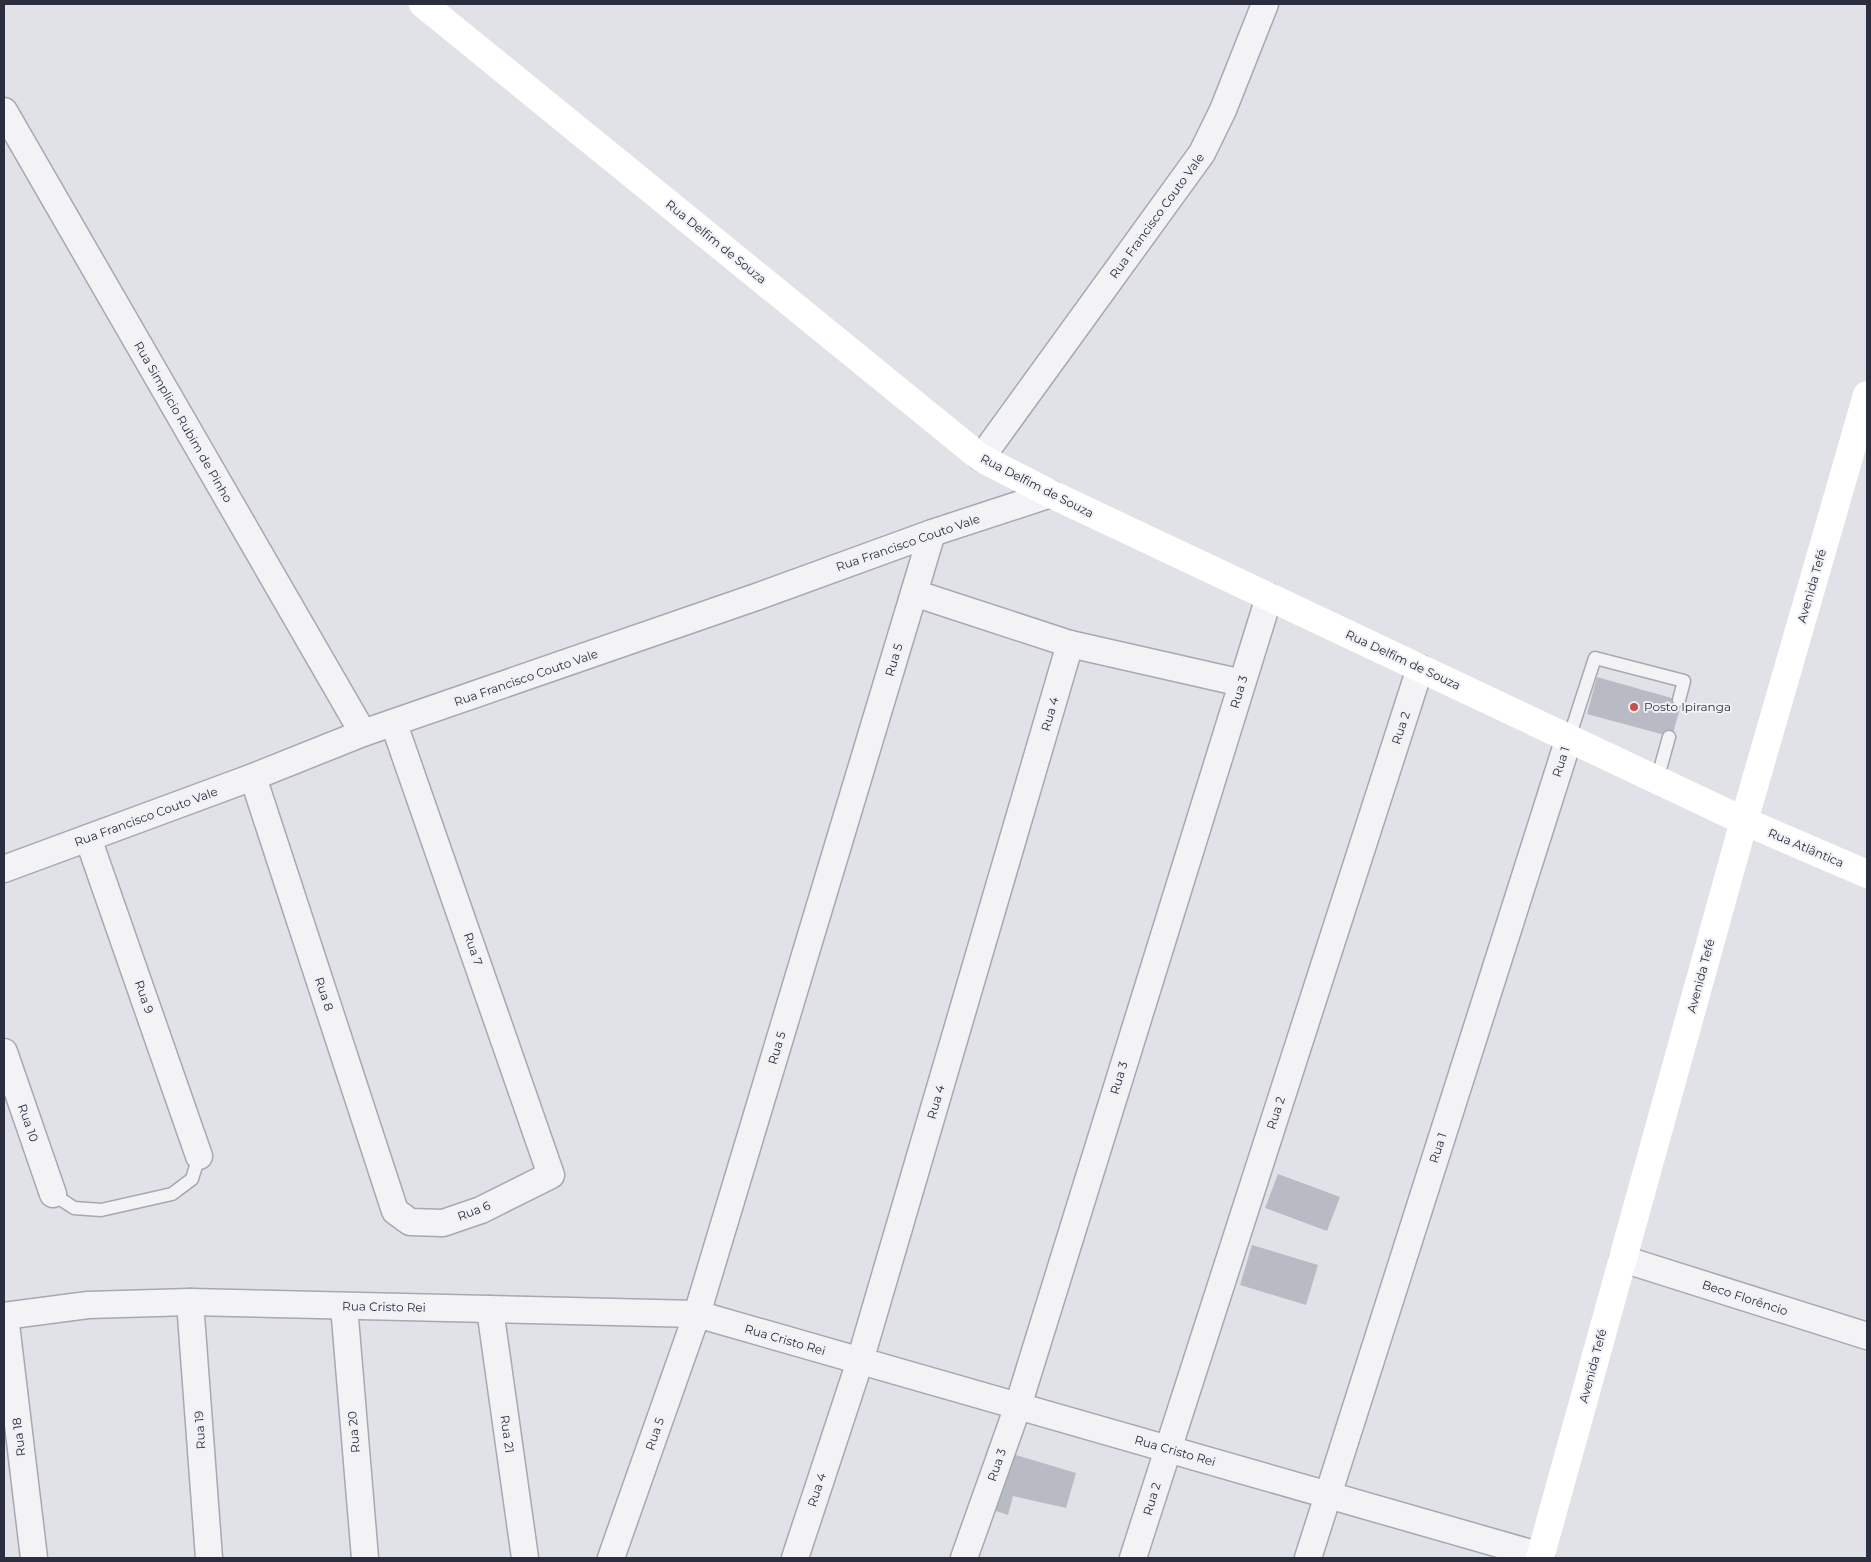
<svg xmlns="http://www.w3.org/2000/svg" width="1871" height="1562" font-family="Montserrat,sans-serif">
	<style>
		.building { fill: #b8bbc4 }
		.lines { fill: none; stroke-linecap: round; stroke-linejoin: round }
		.lane-casing { stroke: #a6a8b2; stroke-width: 15 }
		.street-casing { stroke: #a6a8b2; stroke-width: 29 }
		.lane { stroke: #f3f3f6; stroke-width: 12 }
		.street { stroke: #f3f3f6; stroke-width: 26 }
		.secondary { stroke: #fff; stroke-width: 28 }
		.poi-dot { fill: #c25150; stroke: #f0f1f5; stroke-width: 2 }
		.labels { text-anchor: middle; stroke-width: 4; stroke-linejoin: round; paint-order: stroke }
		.street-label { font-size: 12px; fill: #2a2e3e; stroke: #f0f1f5 }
		.poi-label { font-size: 12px; fill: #2a2e3e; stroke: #f0f1f5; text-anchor: start }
	</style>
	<rect width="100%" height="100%" fill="#e0e2e8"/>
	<g class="building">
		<polygon points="1597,677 1682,701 1672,737 1587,714"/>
		<polygon points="1278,1174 1340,1197 1327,1231 1265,1208"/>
		<polygon points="1252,1245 1318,1265 1306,1305 1240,1285"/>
		<polygon points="1009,1453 1076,1473 1066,1508 1013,1496 1008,1515 990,1509"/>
	</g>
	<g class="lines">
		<g class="lane-casing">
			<g id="lane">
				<polyline points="1569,738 1595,658 1684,681 1679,700"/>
				<polyline points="1657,780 1669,737"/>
				<polyline points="53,1194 74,1208 101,1210 172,1194 192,1179 199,1156"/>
			</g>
		</g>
		<g class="street-casing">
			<g id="street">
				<polyline points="4,111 363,733"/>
				<polyline points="981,458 1202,153 1223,110 1265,4"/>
				<polyline points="914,593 1070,644 1242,683"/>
				<polyline points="253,777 395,1211 410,1222 443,1223 481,1210 551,1175 394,724"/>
				<polyline points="88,838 199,1156"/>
				<polyline points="4,869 253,777 363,733 759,596 932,533 1051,494"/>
				<polyline points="4,1052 53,1194"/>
				<polyline points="1623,1259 1867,1336"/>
				<polyline points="190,1302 209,1558"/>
				<polyline points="344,1306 365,1558"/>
				<polyline points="490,1309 525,1558"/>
				<polyline points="4,1316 88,1305 190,1302 697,1314 1541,1556"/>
				<polyline points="5,1316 34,1558"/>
				<polyline points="611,1558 697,1314 932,533"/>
				<polyline points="795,1558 860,1361 1070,644"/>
				<polyline points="964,1558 1018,1406 1269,597"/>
				<polyline points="1133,1558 1420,668"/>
				<polyline points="1308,1558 1569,738"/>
			</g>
		</g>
		<use href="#lane" class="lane"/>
		<use href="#street" class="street"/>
		<g class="secondary">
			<polyline points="423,4 981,458 1051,494 1744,821 1867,874"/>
			<polyline points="1540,1558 1744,821 1867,395"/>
		</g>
	</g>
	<circle class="poi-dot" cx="1634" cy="707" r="5"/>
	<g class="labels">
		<g class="street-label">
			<text transform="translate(1157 216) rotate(-54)" y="4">Rua Francisco Couto Vale</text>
			<text transform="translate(716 242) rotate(39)" y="4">Rua Delfim de Souza</text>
			<text transform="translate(183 422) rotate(60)" y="4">Rua Simplicio Rubim de Pinho</text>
			<text transform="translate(1037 486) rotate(27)" y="4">Rua Delfim de Souza</text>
			<text transform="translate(908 543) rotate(-19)" y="4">Rua Francisco Couto Vale</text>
			<text transform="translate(1812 586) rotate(-74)" y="4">Avenida Tefé</text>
			<text transform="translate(894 660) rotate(-73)" y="4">Rua 5</text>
			<text transform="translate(1403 660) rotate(25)" y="4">Rua Delfim de Souza</text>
			<text transform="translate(526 678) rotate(-19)" y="4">Rua Francisco Couto Vale</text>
			<text transform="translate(1239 692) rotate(-73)" y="4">Rua 3</text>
			<text transform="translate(1050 714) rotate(-74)" y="4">Rua 4</text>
			<text transform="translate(1401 728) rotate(-72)" y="4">Rua 2</text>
			<text transform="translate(1561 762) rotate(-72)" y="4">Rua 1</text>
			<text transform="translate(146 817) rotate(-20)" y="4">Rua Francisco Couto Vale</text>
			<text transform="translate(1806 848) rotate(23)" y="4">Rua Atlântica</text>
			<text transform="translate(473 949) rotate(71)" y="4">Rua 7</text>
			<text transform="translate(1701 976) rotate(-75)" y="4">Avenida Tefé</text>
			<text transform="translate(324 994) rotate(72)" y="4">Rua 8</text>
			<text transform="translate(144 997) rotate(71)" y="4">Rua 9</text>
			<text transform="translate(777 1048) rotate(-73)" y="4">Rua 5</text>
			<text transform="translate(1119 1078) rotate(-73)" y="4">Rua 3</text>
			<text transform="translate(936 1102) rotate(-74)" y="4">Rua 4</text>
			<text transform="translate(1276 1113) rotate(-72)" y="4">Rua 2</text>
			<text transform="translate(28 1123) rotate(71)" y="4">Rua 10</text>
			<text transform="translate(1438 1148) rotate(-72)" y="4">Rua 1</text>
			<text transform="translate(474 1211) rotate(-21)" y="4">Rua 6</text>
			<text transform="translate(1745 1298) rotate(18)" y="4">Beco Florêncio</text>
			<text transform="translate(384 1307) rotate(1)" y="4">Rua Cristo Rei</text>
			<text transform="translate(785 1340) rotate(16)" y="4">Rua Cristo Rei</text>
			<text transform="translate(1593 1366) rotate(-75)" y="4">Avenida Tefé</text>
			<text transform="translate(200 1430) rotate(-94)" y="4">Rua 19</text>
			<text transform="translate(354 1432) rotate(-95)" y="4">Rua 20</text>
			<text transform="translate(507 1434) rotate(82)" y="4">Rua 21</text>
			<text transform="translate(655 1434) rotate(-71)" y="4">Rua 5</text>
			<text transform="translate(19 1437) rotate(-97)" y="4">Rua 18</text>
			<text transform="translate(1175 1451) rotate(16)" y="4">Rua Cristo Rei</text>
			<text transform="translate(997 1465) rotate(-71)" y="4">Rua 3</text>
			<text transform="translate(817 1490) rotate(-72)" y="4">Rua 4</text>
			<text transform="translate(1152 1499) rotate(-73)" y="4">Rua 2</text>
		</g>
		<g class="poi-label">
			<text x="1644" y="711">Posto Ipiranga</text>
		</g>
	</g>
	<rect width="1871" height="1562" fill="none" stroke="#2a2e3e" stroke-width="10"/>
</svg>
